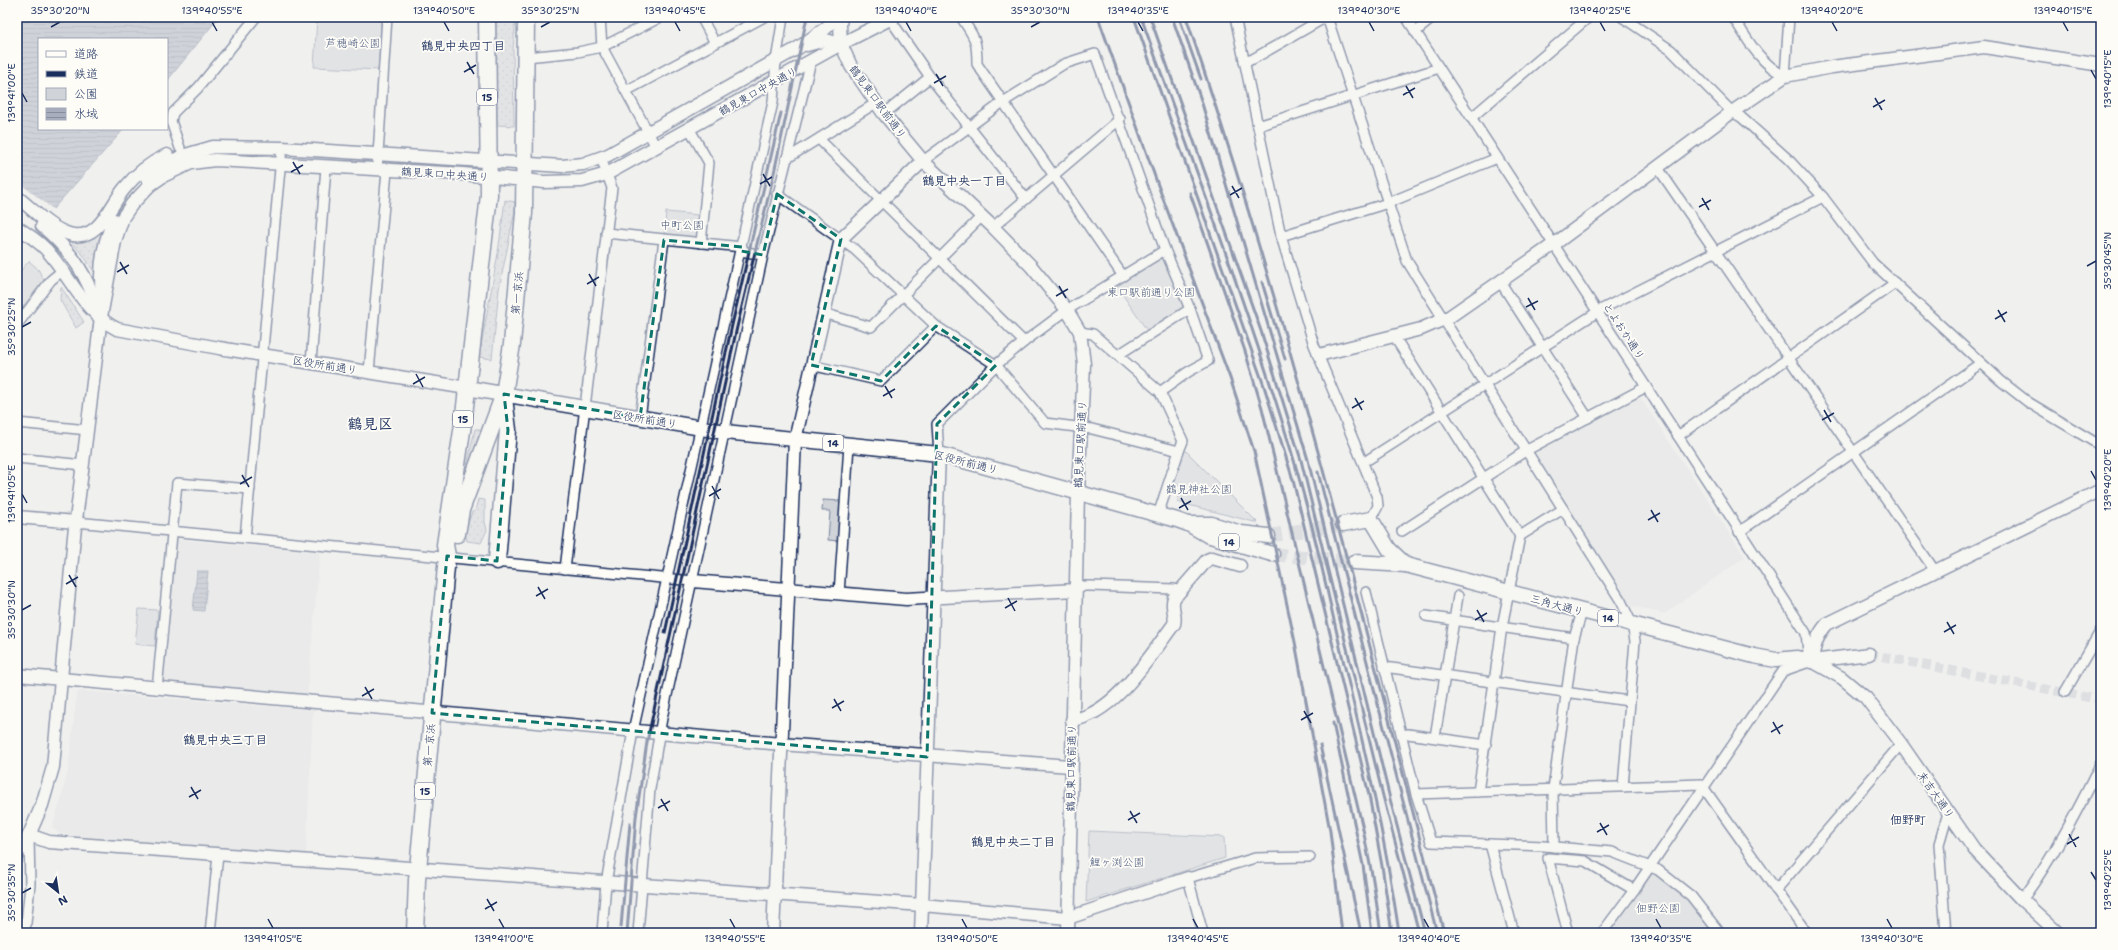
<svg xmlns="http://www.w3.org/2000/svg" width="2118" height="950" font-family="'Shantell Sans','Klee One',sans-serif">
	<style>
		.built { fill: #e0e2e3 }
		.grass { fill: url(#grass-dots); stroke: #76819b }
		.park { fill: #d0d3d8; stroke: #76819b }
		.water { fill: url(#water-rules); stroke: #6f7b97 }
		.pier { fill: #f0f0ee }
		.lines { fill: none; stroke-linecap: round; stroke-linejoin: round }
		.street-tunnel { stroke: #c5c9d1; stroke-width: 9; stroke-dasharray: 9 4.5; stroke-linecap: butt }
		.primary-tunnel { stroke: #c5c9d1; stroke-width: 14; stroke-dasharray: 14 7; stroke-linecap: butt }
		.street-casing { stroke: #1b2f5e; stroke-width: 12 }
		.secondary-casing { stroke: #1b2f5e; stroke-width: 15 }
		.primary-casing { stroke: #1b2f5e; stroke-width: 17 }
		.highway-casing { stroke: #1b2f5e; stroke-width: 19 }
		.street { stroke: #fdfcf7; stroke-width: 9 }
		.secondary { stroke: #fdfcf7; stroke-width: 12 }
		.primary { stroke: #fdfcf7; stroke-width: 14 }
		.highway { stroke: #fdfcf7; stroke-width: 16 }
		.rail { stroke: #1b2f5e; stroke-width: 3 }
		.marked { fill: none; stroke: #0f766e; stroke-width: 3; stroke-dasharray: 8 5; stroke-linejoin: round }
		.ticks { fill: none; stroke: #1b2f5e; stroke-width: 1.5 }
		.labels { text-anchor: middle; stroke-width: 3.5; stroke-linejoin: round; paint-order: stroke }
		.shield { fill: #fdfcf7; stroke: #5f6c8c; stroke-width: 1 }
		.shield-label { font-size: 10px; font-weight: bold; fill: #1b2f5e }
		.park-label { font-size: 11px; fill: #48587c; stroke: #fdfcf7 }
		.street-label { font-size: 11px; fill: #1b2f5e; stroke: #fdfcf7 }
		.neighbourhood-label { font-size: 12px; font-weight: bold; fill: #1b2f5e; stroke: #fdfcf7 }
		.district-label { font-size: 15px; font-weight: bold; fill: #1b2f5e; stroke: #fdfcf7 }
		.neatline { fill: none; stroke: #1b2f5e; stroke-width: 1.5 }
		.ticks-label { font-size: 10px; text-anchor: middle; fill: #1b2f5e }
	</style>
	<defs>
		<pattern id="grass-dots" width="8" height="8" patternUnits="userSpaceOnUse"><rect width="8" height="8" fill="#d0d3d8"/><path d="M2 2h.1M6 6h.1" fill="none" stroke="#b2b5bc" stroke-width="1.8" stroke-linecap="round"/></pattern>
		<pattern id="water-rules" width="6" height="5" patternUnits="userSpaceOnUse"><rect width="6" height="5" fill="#a7adbd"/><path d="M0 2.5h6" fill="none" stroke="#878d9d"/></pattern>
	</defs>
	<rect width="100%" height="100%" fill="#f0f0ee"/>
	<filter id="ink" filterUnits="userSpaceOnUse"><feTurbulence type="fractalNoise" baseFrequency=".025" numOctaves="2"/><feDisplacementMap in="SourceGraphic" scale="8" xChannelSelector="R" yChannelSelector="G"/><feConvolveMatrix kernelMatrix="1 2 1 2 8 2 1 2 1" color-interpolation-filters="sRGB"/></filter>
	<g filter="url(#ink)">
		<g class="built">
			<polygon points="1638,394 1745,557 1664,614 1629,605 1531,454 1533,450"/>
			<polygon points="174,539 320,552 307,696 161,683"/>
			<polygon points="80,691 313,710 306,856 59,834 52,827 59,806 68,771 77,693"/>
		</g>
		<g class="grass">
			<polygon points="496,17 516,17 513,48 514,126 497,125"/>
			<polygon points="505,200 515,202 515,210 499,289 492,359 479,357 498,253"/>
			<polygon points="107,223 96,275 84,256 72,243"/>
			<polygon points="61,287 84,322 76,328 60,300"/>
			<polygon points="475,429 486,429 471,464 467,466"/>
			<polygon points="478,499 485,500 485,522 487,530 481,543 467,541 465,532 472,512 475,511"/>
		</g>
		<g class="park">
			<polygon points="317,17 381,17 379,70 314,67"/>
			<polygon points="666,212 699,215 697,238 664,235"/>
			<polygon points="1162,255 1185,309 1148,332 1116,285"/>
			<polygon points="29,261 38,269 44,280 17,314 17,275"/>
			<polygon points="1183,448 1258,523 1177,502 1181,486 1172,483"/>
			<polygon points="823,500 842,501 839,541 828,540 830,511 822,511"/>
			<polygon points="139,609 158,610 155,646 135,644"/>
			<polygon points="1089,831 1224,837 1225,858 1086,902"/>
			<polygon points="1653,872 1687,899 1714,933 1607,933"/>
		</g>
		<g class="water">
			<polygon points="23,17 219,17 167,81 167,39 39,39 39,129 124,129 53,209 17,255 17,24"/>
			<polygon points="197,571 208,571 204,611 193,610"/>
		</g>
		<polygon class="pier" points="17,181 54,210 20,254 17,251"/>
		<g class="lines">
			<polyline class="street-tunnel" points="1869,654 2101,700"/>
			<g class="primary-tunnel">
				<polyline points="1268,536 1343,524"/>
				<polyline points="1272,554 1354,562"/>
			</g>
			<g class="street-casing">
				<g id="street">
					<polyline points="600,17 602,47 656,147"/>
					<polyline points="701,17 715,43"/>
					<path d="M961,17C974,37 977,38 977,64L1123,276"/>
					<polyline points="1235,17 1281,236 1314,345 1377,497 1378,506 1371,519"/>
					<polyline points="1327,17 1407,261 1621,601 1632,624 1635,641 1623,787"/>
					<polyline points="1406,17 1806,633 1808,652 1812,661 1783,671 1634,890 1602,933"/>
					<polyline points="1622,17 1671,50 1732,112 1741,117 1788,159 1823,197 1873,263 2001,381 2028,402 2101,446"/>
					<path d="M1733,17C1747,39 1761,65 1785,76L1789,17"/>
					<polyline points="890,19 930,77 1026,199"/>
					<polyline points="1415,32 1434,17"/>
					<polyline points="526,57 578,52 602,47 661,17"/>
					<polyline points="1244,62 1253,59 1326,17"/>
					<polyline points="626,91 764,17"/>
					<polyline points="884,114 930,77"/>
					<polyline points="1471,118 1589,17"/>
					<polyline points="1258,126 1439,68"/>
					<polyline points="689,128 709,163 701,243"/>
					<polyline points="819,139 1024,342"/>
					<polyline points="180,148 171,121 173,113 198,88 256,17"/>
					<polyline points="786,159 876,103"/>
					<polyline points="923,161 1003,102 1064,64 1095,54 1165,250 1190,309 1208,361 1188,372 1160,392"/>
					<polyline points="1658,168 1935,571"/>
					<polyline points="377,170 387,17"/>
					<polyline points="777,194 854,249 936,326 996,365 1045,423 1092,429 1179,451 1158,515"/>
					<polyline points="993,227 1120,119"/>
					<polyline points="606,233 742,247"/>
					<polyline points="1281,236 1388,203 1497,158"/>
					<polyline points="741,251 763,255"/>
					<polyline points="1501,283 1588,418"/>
					<polyline points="823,313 871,327 982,216"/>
					<polyline points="17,325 51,280 62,271"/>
					<polyline points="1080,332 1093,334 1160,392 1183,441 1179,451"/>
					<polyline points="1394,336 1520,536 1563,509"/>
					<polyline points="1118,355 1190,309"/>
					<polyline points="311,363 326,167"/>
					<polyline points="811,365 881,381 936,326"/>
					<polyline points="369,372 387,171"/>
					<polyline points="640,418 664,240"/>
					<polyline points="17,423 88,430"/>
					<polyline points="1678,436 1895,283"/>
					<polyline points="939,454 937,424 996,365 1024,342 1067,310 1165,250"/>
					<polyline points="17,458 83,465"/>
					<polyline points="1369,459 1602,309 1823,197"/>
					<polyline points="76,522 693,581"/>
					<polyline points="1402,531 1527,450 1646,387"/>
					<polyline points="1739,532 1981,363"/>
					<polyline points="245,538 282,148"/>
					<polyline points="565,569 612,188 601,158"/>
					<polyline points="1076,590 1084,586 1091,586 1174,589 1178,593"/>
					<polyline points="1366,592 1416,794 1431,842 1544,846 1612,852 1658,870 1691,896 1720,933"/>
					<polyline points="839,594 849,445"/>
					<polyline points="1426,616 1574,638"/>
					<polyline points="1384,667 1629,701"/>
					<polyline points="157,689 177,483 250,489"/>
					<polyline points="2065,692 2101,630"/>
					<polyline points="1402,735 1408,734 1486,745"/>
					<polyline points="1435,737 1458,596"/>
					<polyline points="1478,792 1502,627 1520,536"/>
					<polyline points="1416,794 1701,784 1807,933"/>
					<polyline points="1490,844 1514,933"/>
					<polyline points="1554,847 1553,789 1574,638 1582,612"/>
					<polyline points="1776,890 1901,744"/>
					<path d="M2022,900C2053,858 2078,810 2101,763"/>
					<polyline points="25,933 30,885 29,837"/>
					<polyline points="210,933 218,855"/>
					<polyline points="602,933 606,883 633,731 773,102 776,61 783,17"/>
					<polyline points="638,933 650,789 662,718 763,255 811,61"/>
					<polyline points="1203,933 1188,878 1255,858 1310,857"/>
					<polyline points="1568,933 1548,858 1585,861 1634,890"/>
					<polyline points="1946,933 1939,844 1948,813"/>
				</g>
			</g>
			<g class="secondary-casing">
				<g id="secondary">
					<polyline points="841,17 840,25 841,44 851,66 884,114 923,161 993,227 1031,266 1067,310 1080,332 1084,364 1078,493 1068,933"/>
					<polyline points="807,45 826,40 841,44"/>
					<polyline points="147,178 161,167 182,156 213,147 282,148 562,166 583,164 608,155 798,48 826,28 836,17"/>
					<path d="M17,197C33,209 49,228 69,234C98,243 110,206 124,189C135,175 150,163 167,155"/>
					<path d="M42,226C74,253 87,276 100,314"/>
					<path d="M17,227C28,235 42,243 50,254C71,279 86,314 117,329L219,348L467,388"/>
					<path d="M102,293C99,268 103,243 114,220"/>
					<polyline points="1319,355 1421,329 1449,317 1560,240 1732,112 1785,76 1832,67 1984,47 2101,65"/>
					<polyline points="17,517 76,522"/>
					<polyline points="693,581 906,599 1076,590"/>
					<polyline points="1812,661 1842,678 1866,698 1901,744 1974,849 2022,900 2058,933"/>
					<path d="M1812,661C1814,646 1817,635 1827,624L2101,490"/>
					<polyline points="1812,661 1869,654"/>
					<polyline points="17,675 781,744 1070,766"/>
					<path d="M1072,720C1114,715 1150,656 1174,624C1177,615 1170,607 1174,598L1207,560L1212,558L1240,566"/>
					<polyline points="29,835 49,842 922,905 1068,918 1188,878"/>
					<polyline points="17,855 29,835 42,805 53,767 74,536 101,317 115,241 123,217 132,204 150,185 163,176 191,163 215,160 463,174 544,182 582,181 607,174 841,44 894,17"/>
					<polyline points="773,933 795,440 841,239 923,161"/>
					<polyline points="921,933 939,454"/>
				</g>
			</g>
			<g class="primary-casing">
				<g id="primary">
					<polyline points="467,388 725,432 939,454 1177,520 1188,524 1207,535 1272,554"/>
					<polyline points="1189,524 1212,524 1241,533 1268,536"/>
					<polyline points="1343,524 1371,519 1389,549 1406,565 1754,656 1776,660 1797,658 1812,661"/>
					<polyline points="1354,562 1406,565"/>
				</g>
			</g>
			<g class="highway-casing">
				<g id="highway">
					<polyline points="457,534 461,510 504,394 512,344 524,213 526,17"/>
					<polyline points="497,561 508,430 504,398"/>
					<polyline points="415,933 417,880 447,556 445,545 463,424 489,195 487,17"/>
				</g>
			</g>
			<use href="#street" class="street"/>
			<use href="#secondary" class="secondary"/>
			<use href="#primary" class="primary"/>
			<use href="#highway" class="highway"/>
			<g class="rail">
				<polyline points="1098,17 1159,188 1230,378 1254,451 1295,642 1330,831 1342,933"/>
				<polyline points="1134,17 1264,386 1293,480 1369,795 1382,866 1392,933"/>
				<path d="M1141,17C1192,160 1246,302 1290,447C1310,513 1325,580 1340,647C1363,742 1385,836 1399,933"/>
				<polyline points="1150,17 1261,331 1301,460 1383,796 1419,933"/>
				<polyline points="1172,17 1201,100 1308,460 1390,799 1425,933"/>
				<polyline points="1179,17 1201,79"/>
				<path d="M1186,17C1288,317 1365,626 1444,933"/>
				<polyline points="1190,193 1245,351 1262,408 1363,829 1373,880 1381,933"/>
				<polyline points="1262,282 1285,359"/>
				<polyline points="1318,472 1437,933"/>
				<polyline points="665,633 732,325 781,113"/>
				<polyline points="1333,723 1363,865 1372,933"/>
				<polyline points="1320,745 1361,933"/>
				<polyline points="621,927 630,823"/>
				<polyline points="627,933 636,817 647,742 737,327 774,173 807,17"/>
			</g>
		</g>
	</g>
	<path d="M0 0H2118V950H0ZM777,194L841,239L811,365L881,381L936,326L996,365L937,424L927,757L432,713L447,556L497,561L508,430L504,394L640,418L664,240L742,247L741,251L763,255Z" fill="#f0f0ee" fill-opacity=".55" fill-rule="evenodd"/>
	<path class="marked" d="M777,194L841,239L811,365L881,381L936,326L996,365L937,424L927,757L432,713L447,556L497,561L508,430L504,394L640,418L664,240L742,247L741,251L763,255Z"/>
	<path class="ticks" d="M212,22L217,31M444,22L449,31M675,22L680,31M906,22L911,31M1138,22L1143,31M1369,22L1374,31M1600,22L1605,31M1832,22L1837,31M2063,22L2068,31M51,27L60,22M541,27L550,22M1031,27L1040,22M467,62L474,74M2091,70L2096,79M464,72L476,65M936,74L943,86M934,83L946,76M1406,86L1413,98M22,93L27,102M1403,95L1415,88M1875,98L1882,110M1873,107L1885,100M293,162L300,174M291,172L303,165M763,174L770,186M760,184L772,177M1232,186L1239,198M1230,195L1242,188M1702,198L1709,210M1699,207L1711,200M120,262L127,274M2087,266L2096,261M117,272L129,265M589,274L596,286M587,284L599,277M1059,286L1066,298M1056,296L1068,289M1528,298L1535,310M1526,307L1538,301M1998,310L2005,322M1995,319L2007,312M22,327L31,322M416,374L423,387M413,384L425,377M885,386L892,398M883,396L895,389M1355,398L1362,410M1352,408L1364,401M1824,410L1831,422M1822,420L1834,413M2091,471L2096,480M242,475L249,487M240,484L252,477M712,486L719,499M22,494L27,503M709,496L721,489M1181,498L1188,510M1179,508L1191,501M1651,510L1658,522M1648,520L1660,513M69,575L76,587M66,584L78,577M538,587L545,599M536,596L548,589M1008,598L1015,611M1005,608L1017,601M22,610L31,605M1477,610L1484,622M1475,620L1487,613M1947,622L1954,634M1944,632L1956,625M365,687L372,699M362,696L374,689M834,699L841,711M832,708L844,701M1304,711L1311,723M1301,720L1313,713M1773,722L1780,734M1771,732L1783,725M191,787L198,799M189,797L201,790M661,799L668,811M658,808L670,801M1130,811L1137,823M1128,820L1140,813M1600,823L1607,835M1597,832L1609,825M2069,834L2076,847M2067,844L2079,837M2091,872L2096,880M22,893L31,888M487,899L494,911M485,909L497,902M268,919L273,928M499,919L504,928M730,919L735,928M962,919L967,928M1193,919L1198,928M1424,919L1429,928M1656,919L1661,928M1887,919L1892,928"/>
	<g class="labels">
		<g class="shield">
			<rect x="477" y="89" width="20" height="16" rx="3"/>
			<rect x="453" y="411" width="20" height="16" rx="3"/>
			<rect x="823" y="435" width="20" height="16" rx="3"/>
			<rect x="1219" y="534" width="20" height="16" rx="3"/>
			<rect x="1598" y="610" width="20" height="16" rx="3"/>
			<rect x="415" y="783" width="20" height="16" rx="3"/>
		</g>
		<g class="shield-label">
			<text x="487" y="101">15</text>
			<text x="463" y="423">15</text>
			<text x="833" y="447">14</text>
			<text x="1229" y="546">14</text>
			<text x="1608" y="622">14</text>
			<text x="425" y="795">15</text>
		</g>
		<g class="park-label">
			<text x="353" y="47">芦穂崎公園</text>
			<text x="682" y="229">中町公園</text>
			<text x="1151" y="296">東口駅前通り公園</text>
			<text x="1199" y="493">鶴見神社公園</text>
			<text x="1117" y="866">鯉ヶ渕公園</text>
			<text x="1658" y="912">佃野公園</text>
		</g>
		<g class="street-label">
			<text transform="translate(758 91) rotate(-29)" y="4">鶴見東口中央通り</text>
			<text transform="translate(878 102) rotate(54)" y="4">鶴見東口駅前通り</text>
			<text transform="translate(445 174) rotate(4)" y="4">鶴見東口中央通り</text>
			<text transform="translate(517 293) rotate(-85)" y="4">第一京浜</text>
			<text transform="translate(1624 331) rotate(57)" y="4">とよおか通り</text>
			<text transform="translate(325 365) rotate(9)" y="4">区役所前通り</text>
			<text transform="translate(645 419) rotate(9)" y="4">区役所前通り</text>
			<text transform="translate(1080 444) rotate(-87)" y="4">鶴見東口駅前通り</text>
			<text transform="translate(966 462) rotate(14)" y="4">区役所前通り</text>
			<text transform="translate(1557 605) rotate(15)" y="4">三角大通り</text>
			<text transform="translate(429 745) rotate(-85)" y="4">第一京浜</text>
			<text transform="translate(1071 768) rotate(-89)" y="4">鶴見東口駅前通り</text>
			<text transform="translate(1936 795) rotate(55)" y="4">末吉大通り</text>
		</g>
		<g class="neighbourhood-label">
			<text x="463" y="50">鶴見中央四丁目</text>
			<text x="964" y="185">鶴見中央一丁目</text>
			<text x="225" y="744">鶴見中央三丁目</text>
			<text x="1908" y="824">佃野町</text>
			<text x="1013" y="846">鶴見中央二丁目</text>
		</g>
		<g class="district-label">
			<text x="370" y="429">鶴見区</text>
		</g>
	</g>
	<rect width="2118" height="950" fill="none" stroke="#fdfcf7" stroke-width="44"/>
	<rect x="38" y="38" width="130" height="92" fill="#fdfcf7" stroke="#a3aaba"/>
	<rect x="46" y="51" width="20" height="6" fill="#fdfcf7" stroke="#a3aaba"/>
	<text x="74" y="58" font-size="12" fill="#1b2f5e">道路</text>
	<rect x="46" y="71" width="20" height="6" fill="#1b2f5e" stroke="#a3aaba"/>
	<text x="74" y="78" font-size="12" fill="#1b2f5e">鉄道</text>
	<rect x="46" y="88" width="20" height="12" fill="#d0d3d8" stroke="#a3aaba"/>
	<text x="74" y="98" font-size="12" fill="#1b2f5e">公園</text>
	<rect x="46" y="108" width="20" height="12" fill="url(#water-rules)" stroke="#a3aaba"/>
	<text x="74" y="118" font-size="12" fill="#1b2f5e">水域</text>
	<g transform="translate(58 892) rotate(150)" stroke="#fdfcf7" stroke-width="3" paint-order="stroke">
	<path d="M0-3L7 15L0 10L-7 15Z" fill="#1b2f5e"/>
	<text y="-6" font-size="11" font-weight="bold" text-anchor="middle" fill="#1b2f5e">N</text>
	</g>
	<rect x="22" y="22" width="2074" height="906" class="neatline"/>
	<g class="ticks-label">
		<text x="60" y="14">35°30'20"N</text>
		<text x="212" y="14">139°40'55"E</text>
		<text x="444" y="14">139°40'50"E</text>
		<text x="550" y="14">35°30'25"N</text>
		<text x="675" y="14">139°40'45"E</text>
		<text x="906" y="14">139°40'40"E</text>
		<text x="1040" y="14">35°30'30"N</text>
		<text x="1138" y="14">139°40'35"E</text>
		<text x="1369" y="14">139°40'30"E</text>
		<text x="1600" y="14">139°40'25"E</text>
		<text x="1832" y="14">139°40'20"E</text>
		<text x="2063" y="14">139°40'15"E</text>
		<text transform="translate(2107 79) rotate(-90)" y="4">139°40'15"E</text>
		<text transform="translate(11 93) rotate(-90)" y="4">139°41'00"E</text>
		<text transform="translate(2107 261) rotate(-90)" y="4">35°30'45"N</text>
		<text transform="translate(11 327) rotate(-90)" y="4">35°30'25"N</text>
		<text transform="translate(2107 480) rotate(-90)" y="4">139°40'20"E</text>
		<text transform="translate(11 494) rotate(-90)" y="4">139°41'05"E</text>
		<text transform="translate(11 610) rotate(-90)" y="4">35°30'30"N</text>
		<text transform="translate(2107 880) rotate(-90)" y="4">139°40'25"E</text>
		<text transform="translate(11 893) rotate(-90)" y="4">35°30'35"N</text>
		<text x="273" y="942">139°41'05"E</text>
		<text x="504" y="942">139°41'00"E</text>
		<text x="735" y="942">139°40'55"E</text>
		<text x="967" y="942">139°40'50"E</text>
		<text x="1198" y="942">139°40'45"E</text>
		<text x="1429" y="942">139°40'40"E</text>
		<text x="1661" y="942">139°40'35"E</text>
		<text x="1892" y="942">139°40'30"E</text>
	</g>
</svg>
